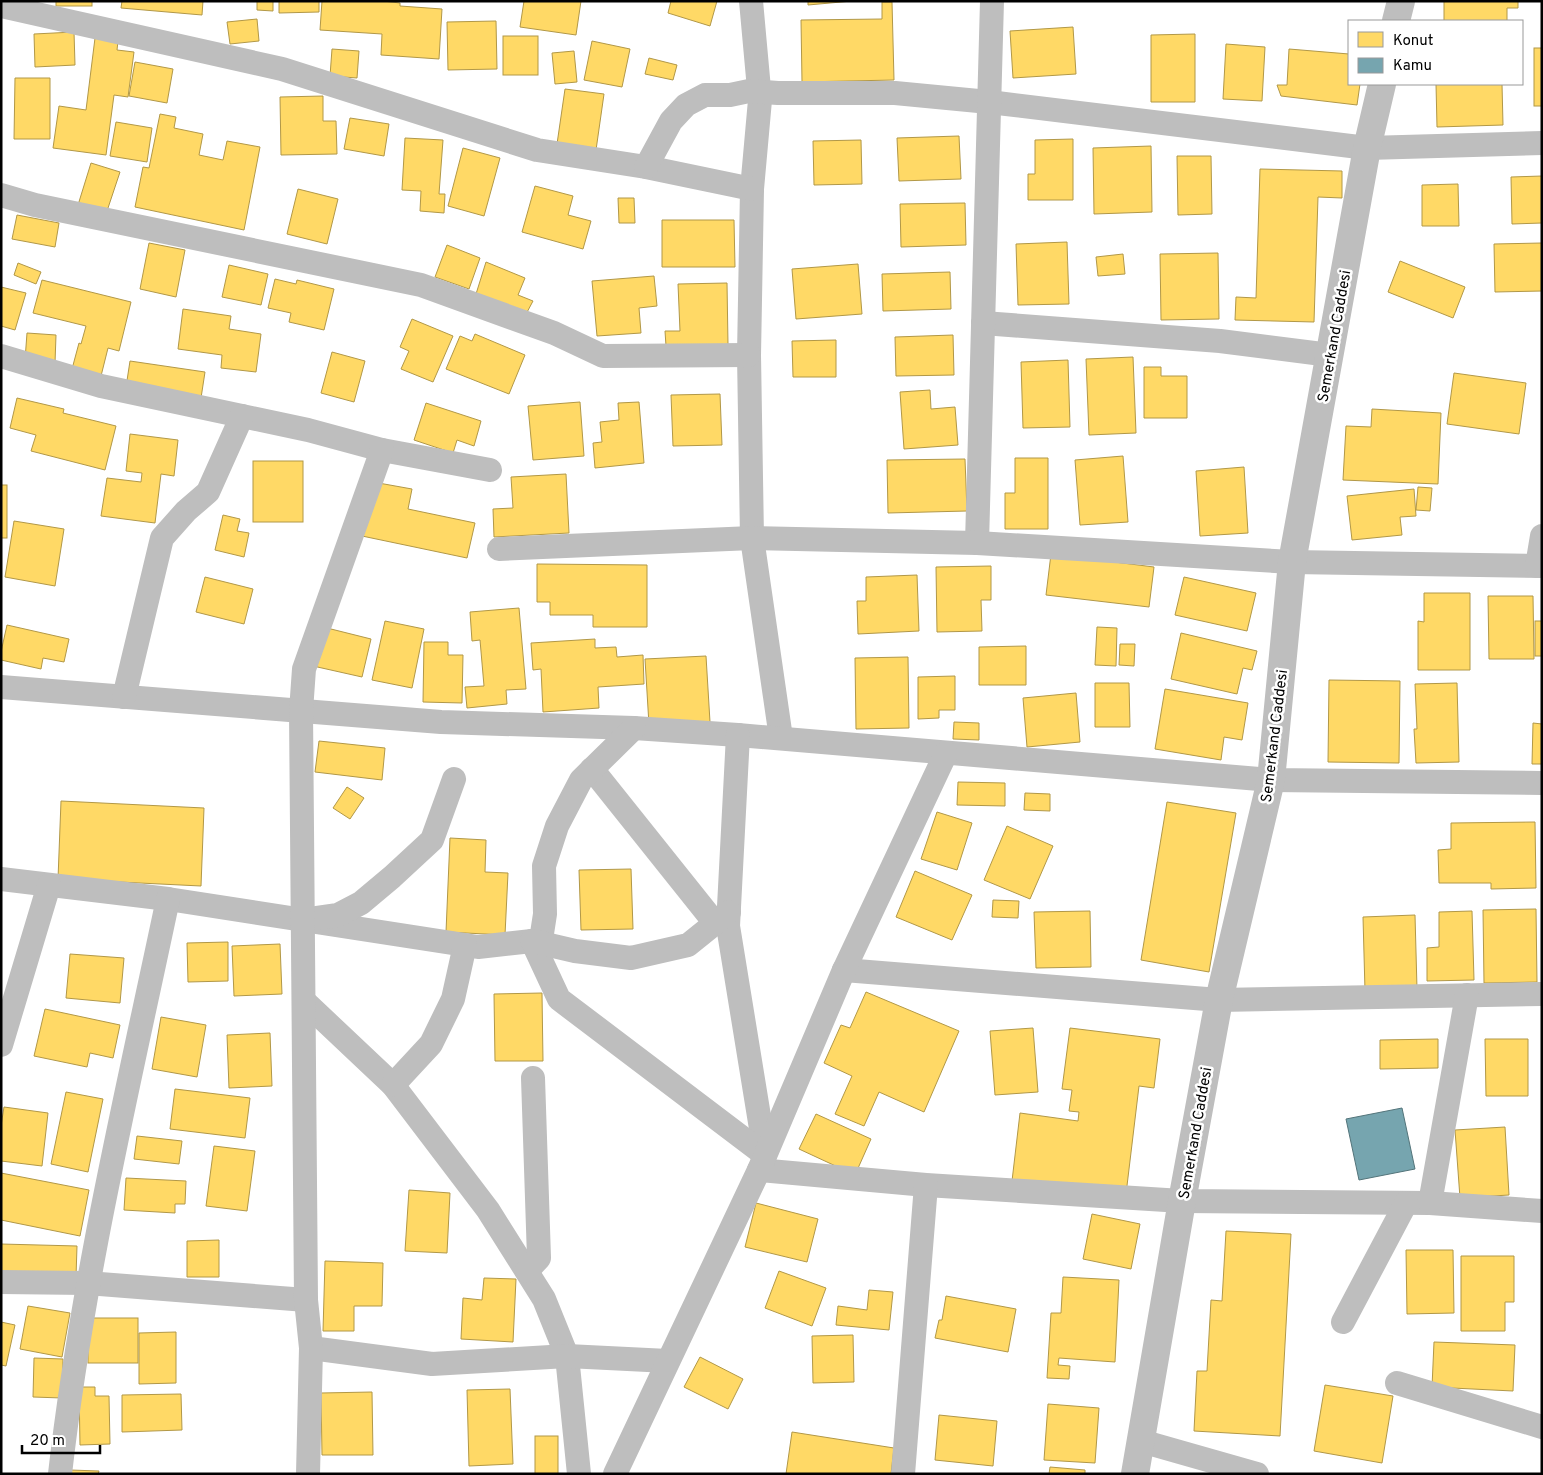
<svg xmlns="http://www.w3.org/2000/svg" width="1543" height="1475" font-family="Overpass,sans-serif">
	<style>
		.homes { fill: #ffd966; stroke: #b29847 }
		.public { fill: #76a5af; stroke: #53747a }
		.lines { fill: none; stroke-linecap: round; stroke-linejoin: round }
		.minor { stroke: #bebebe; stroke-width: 24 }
		.tertiary { stroke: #bebebe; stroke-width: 28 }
		.labels { text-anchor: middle; stroke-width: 5; stroke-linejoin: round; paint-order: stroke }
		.street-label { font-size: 15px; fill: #000; stroke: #fff }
	</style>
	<rect width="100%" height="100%" fill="#fff"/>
	<g class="homes">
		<rect x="56" y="1" width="36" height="5"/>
		<polygon points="122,1 203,1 202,15 121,8"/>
		<polygon points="257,1 273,1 273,11 257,10"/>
		<polygon points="279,1 319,1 319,12 279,13"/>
		<polygon points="322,1 383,1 400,3 400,6 442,9 439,59 381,55 382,34 320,30"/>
		<polygon points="524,1 581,1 576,35 520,27"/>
		<polygon points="671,1 717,1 710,26 668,13"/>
		<polygon points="808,1 852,1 808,5"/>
		<polygon points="1444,1 1518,1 1518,8 1507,8 1507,21 1444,21"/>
		<polygon points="882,2 892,2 894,80 802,82 801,20 882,19"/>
		<polygon points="257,19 259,41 230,44 227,22"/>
		<polygon points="496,21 497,69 448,70 447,22"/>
		<polygon points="1073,27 1076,74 1013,78 1010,31"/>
		<polygon points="74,32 75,65 35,67 34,34"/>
		<polygon points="1195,34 1195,102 1151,102 1151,35"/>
		<rect x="503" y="36" width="35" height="39"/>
		<polygon points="95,38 118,41 117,50 134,52 128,97 114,95 106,155 53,148 59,106 86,110"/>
		<polygon points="592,41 630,49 622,87 584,80"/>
		<polygon points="1226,44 1265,47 1262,101 1223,99"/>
		<rect x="1534" y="48" width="8" height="58"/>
		<polygon points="332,49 359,51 357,78 330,76"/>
		<polygon points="1289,49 1349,54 1349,84 1360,84 1357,105 1281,96 1277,85 1287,85"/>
		<polygon points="574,51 577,82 555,84 552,53"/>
		<polygon points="649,58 677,65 673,80 645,74"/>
		<polygon points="135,62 173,69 167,103 129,96"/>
		<polygon points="15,78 50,78 50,139 14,139"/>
		<polygon points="1436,84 1502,84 1503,125 1437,127"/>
		<polygon points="565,89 604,94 596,150 557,144"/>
		<polygon points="323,96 323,121 336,121 337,154 281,155 280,97"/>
		<polygon points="160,114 176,117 174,128 203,134 199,155 223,160 227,141 260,147 244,230 135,207 143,167 149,168"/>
		<polygon points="350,118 389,124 384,156 344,149"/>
		<polygon points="116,122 152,128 147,162 110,156"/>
		<polygon points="959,136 961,179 899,181 897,138"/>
		<polygon points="405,138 443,140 439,194 445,194 444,213 420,211 421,191 402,190"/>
		<polygon points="1073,139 1073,200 1028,200 1028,174 1035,174 1035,140"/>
		<polygon points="861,140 862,184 814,185 813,141"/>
		<polygon points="1151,146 1152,212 1094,214 1093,148"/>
		<polygon points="463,148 500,158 484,216 448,206"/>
		<polygon points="1177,156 1211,156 1212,214 1178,215"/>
		<polygon points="91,163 120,172 106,214 78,205"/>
		<polygon points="1260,169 1342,171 1342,198 1318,197 1314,322 1235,320 1236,297 1256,298"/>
		<polygon points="1542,176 1542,223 1512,224 1511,177"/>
		<polygon points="1458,184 1459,226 1422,226 1422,185"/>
		<polygon points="535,186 573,196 568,215 591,221 583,249 522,232"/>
		<polygon points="298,189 338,199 327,244 287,234"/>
		<polygon points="618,198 634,198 635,223 619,223"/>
		<polygon points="965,203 966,245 901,247 900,204"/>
		<polygon points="17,215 59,223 55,247 12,239"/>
		<polygon points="662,220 734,220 735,267 662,267"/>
		<polygon points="1067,242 1069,304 1018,305 1016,244"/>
		<polygon points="149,243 185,250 176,297 140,289"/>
		<polygon points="1542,243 1542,291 1495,292 1494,244"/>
		<polygon points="447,245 480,258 469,289 435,277"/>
		<polygon points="1218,253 1219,319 1161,320 1160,254"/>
		<polygon points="1123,254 1125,274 1098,276 1096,257"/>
		<polygon points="1400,261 1465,287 1453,318 1388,292"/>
		<polygon points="486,262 525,278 518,295 533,301 525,316 476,294"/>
		<polygon points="18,263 41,272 36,284 14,275"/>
		<polygon points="858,264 862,314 796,319 792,269"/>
		<polygon points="229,265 268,274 261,305 222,297"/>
		<polygon points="950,272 951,309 883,311 882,274"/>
		<polygon points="654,276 657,306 639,308 641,333 597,336 592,281"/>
		<polygon points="275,279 296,284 297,280 334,289 324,330 289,322 291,313 268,308"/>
		<polygon points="42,280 131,302 119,351 108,348 101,376 72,369 79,343 81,344 86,326 33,313"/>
		<polygon points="727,283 728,345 666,346 665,331 680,331 678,284"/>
		<polygon points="1,287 26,293 15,330 1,326"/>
		<polygon points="183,309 231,316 229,329 261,334 256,372 221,368 222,355 178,349"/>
		<polygon points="412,319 453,336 433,382 401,369 409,351 400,347"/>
		<polygon points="27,333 56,335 55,363 25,360"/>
		<polygon points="475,334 525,355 509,394 446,369 460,336 472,341"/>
		<polygon points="953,335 954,375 896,376 895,337"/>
		<polygon points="836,340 836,377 793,377 792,341"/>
		<polygon points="332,352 365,361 354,402 321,393"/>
		<polygon points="1133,357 1136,433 1089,435 1086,359"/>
		<polygon points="1068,360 1070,427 1023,428 1021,362"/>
		<polygon points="130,361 205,372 201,398 126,387"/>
		<polygon points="1144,367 1161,367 1161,376 1187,376 1187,418 1144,418"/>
		<polygon points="1454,373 1526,383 1519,434 1447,424"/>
		<polygon points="930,390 931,409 955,407 958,445 904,449 900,392"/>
		<polygon points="720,394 722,445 673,446 671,395"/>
		<polygon points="17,398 64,409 63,413 116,426 105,470 31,451 36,435 10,428"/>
		<polygon points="580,402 584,456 533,460 528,406"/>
		<polygon points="639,402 644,463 595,468 593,443 602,442 600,422 619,420 618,403"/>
		<polygon points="426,403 481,421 474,446 457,440 453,453 414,440"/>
		<polygon points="1372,409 1441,413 1438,484 1343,480 1346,426 1371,427"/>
		<polygon points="130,434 178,440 174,476 161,474 155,523 101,516 107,478 141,482 142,473 126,471"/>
		<polygon points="1123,456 1128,522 1080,525 1075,460"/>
		<polygon points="1015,458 1048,458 1048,529 1005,529 1005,493 1015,493"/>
		<polygon points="965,459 967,511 888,513 887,460"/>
		<rect x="253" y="461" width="50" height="61"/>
		<polygon points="1244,467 1248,533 1200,536 1196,471"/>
		<polygon points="566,474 569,533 494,537 493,509 513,508 511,477"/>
		<polygon points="373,482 412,489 408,509 475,523 467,558 362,536"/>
		<rect x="1" y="485" width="6" height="53"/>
		<polygon points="1418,487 1432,488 1430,511 1416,510"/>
		<polygon points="1414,489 1416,516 1400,517 1402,535 1352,540 1347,496"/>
		<polygon points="223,515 240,519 237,531 249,533 244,557 215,550"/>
		<polygon points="14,521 64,529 55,586 5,577"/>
		<polygon points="1051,554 1154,567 1149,607 1046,595"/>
		<polygon points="537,564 647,565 647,627 593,627 593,615 550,615 550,602 537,602"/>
		<polygon points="991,566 991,600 981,600 982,631 937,632 936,567"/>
		<polygon points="917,575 919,631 858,634 857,601 866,601 866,577"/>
		<polygon points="205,577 253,589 244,624 196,612"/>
		<polygon points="1184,577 1256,593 1247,631 1175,615"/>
		<polygon points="1424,593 1470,593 1470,670 1418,670 1418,621 1424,622"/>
		<polygon points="1488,596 1533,596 1534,659 1489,659"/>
		<polygon points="519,608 526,689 506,690 507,704 467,708 465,687 484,686 480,640 472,641 470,612"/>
		<polygon points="385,621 424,629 412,688 372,680"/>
		<rect x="1535" y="621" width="7" height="35"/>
		<polygon points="7,625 69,639 64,662 43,658 41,669 1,660 1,652"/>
		<polygon points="323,627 371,639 362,677 313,666"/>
		<polygon points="1097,627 1117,628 1116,666 1095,665"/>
		<polygon points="1181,633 1257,651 1252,670 1243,668 1237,694 1171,679"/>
		<polygon points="595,639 595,648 616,647 617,657 643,655 644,684 598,687 599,708 543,712 541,669 533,670 531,643"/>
		<polygon points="424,642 448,642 448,655 463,655 462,703 423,702"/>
		<polygon points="1120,644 1135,644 1134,666 1119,665"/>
		<polygon points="1026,646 1026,685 979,685 979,647"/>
		<polygon points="706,656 710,722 649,725 645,659"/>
		<polygon points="908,657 909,728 856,729 855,658"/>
		<polygon points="955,676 955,710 939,710 939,718 918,719 918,677"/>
		<polygon points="1329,680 1400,681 1399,763 1328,762"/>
		<polygon points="1095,683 1129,683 1130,727 1095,727"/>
		<polygon points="1457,683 1459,762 1416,763 1414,729 1417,729 1415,684"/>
		<polygon points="1165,689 1248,703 1242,740 1224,737 1221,760 1155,749"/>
		<polygon points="1076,693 1080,742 1027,747 1023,698"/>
		<polygon points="1542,719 1542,764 1532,764 1533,723 1542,724"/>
		<polygon points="954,722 979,723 979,740 953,739"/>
		<polygon points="319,741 385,748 382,780 315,772"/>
		<polygon points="958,782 1005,783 1005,806 957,805"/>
		<polygon points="347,787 364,798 350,819 333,808"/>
		<polygon points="1025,793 1050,794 1050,811 1024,810"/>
		<polygon points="61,801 204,808 201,886 58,879"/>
		<polygon points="1167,802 1236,813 1209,972 1141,960"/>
		<polygon points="937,812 972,823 957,870 921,859"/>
		<polygon points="1535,822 1536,888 1491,889 1491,883 1439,883 1438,850 1451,849 1451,823"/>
		<polygon points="1007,826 1053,846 1030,899 984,880"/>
		<polygon points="450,838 486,840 485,872 508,873 505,935 446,932"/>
		<polygon points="631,869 633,929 581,930 579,870"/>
		<polygon points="915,871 972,895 952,940 896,917"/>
		<polygon points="993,900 1019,901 1018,918 992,917"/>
		<polygon points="1536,909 1537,982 1484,983 1483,910"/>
		<polygon points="1090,911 1091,967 1036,968 1034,912"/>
		<polygon points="1472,911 1474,980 1427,981 1427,948 1439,947 1439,912"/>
		<polygon points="1415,915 1417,989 1365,991 1363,917"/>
		<polygon points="228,942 228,981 188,982 187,943"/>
		<polygon points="280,944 282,994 234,996 232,946"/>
		<polygon points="70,954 124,958 120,1003 66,998"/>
		<polygon points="866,992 959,1031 924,1112 879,1092 864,1126 835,1114 852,1076 824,1063 841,1025 850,1028"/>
		<polygon points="542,993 543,1061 495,1061 494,994"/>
		<polygon points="45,1009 120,1025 113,1058 90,1053 87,1067 34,1056"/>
		<polygon points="161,1017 206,1025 197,1077 152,1069"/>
		<polygon points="1033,1028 1038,1092 995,1095 990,1031"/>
		<polygon points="1070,1028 1160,1039 1154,1088 1139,1086 1126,1194 1012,1181 1020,1113 1078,1121 1079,1112 1069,1111 1072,1090 1062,1089"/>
		<polygon points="270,1033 272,1086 229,1088 227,1035"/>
		<polygon points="1438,1039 1438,1068 1380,1069 1380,1040"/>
		<polygon points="1485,1039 1528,1039 1528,1096 1486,1096"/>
		<polygon points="175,1089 250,1098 245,1138 170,1129"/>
		<polygon points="66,1092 103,1099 88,1172 51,1164"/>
		<polygon points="4,1107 48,1113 42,1166 1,1161 1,1126"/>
		<polygon points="816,1114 871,1139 855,1175 799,1149"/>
		<polygon points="1505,1127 1509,1195 1460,1198 1455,1130"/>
		<polygon points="137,1136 182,1141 179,1164 134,1159"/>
		<polygon points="214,1146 255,1151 247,1211 206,1206"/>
		<polygon points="1,1173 89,1190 80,1236 1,1220"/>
		<polygon points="126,1178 186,1181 185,1204 175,1204 175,1213 124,1210"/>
		<polygon points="409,1190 450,1193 447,1253 405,1251"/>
		<polygon points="756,1203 818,1219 807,1262 745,1247"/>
		<polygon points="1092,1214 1140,1224 1131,1269 1083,1259"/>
		<polygon points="1226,1231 1291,1234 1280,1436 1194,1431 1197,1371 1207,1371 1211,1300 1222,1301"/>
		<polygon points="219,1240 219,1277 187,1277 187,1241"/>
		<polygon points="1,1244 77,1246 76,1277 1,1274"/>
		<polygon points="1406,1250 1453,1250 1454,1313 1407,1314"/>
		<polygon points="1461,1256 1514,1256 1514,1302 1505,1302 1505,1331 1461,1331"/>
		<polygon points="325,1261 383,1263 382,1306 354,1306 354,1331 323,1331"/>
		<polygon points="779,1271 826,1288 812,1326 765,1308"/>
		<polygon points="1063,1277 1119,1280 1115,1362 1059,1358 1058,1365 1070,1366 1069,1379 1047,1378 1051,1313 1061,1313"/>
		<polygon points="484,1278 516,1279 513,1342 461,1339 463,1298 482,1300"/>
		<polygon points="869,1290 893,1292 889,1330 836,1325 838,1306 867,1310"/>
		<polygon points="946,1296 1016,1309 1008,1352 935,1338 939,1320 942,1320"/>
		<polygon points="28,1306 70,1313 62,1357 20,1349"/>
		<rect x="88" y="1318" width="50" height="45"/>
		<polygon points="1,1322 15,1325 6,1366 1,1365"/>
		<polygon points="176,1332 176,1383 139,1384 139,1333"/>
		<polygon points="853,1335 854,1382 813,1383 812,1336"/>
		<polygon points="1434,1342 1515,1345 1513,1391 1432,1387"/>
		<polygon points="700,1357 743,1379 728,1409 684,1387"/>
		<polygon points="34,1358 63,1359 62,1398 33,1397"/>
		<polygon points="1325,1385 1393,1396 1382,1463 1314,1451"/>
		<polygon points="79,1387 95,1387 95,1396 109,1396 110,1444 80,1445"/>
		<polygon points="510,1389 513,1464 469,1466 467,1390"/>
		<polygon points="372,1392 373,1455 322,1455 321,1393"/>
		<polygon points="181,1394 182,1430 122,1432 122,1395"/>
		<polygon points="1048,1404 1099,1408 1095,1463 1044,1460"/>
		<polygon points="939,1415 997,1421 993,1466 935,1460"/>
		<polygon points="792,1432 894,1448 891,1474 786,1474"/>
		<rect x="535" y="1436" width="23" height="38"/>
		<polygon points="1050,1467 1085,1470 1085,1474 1049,1474"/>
		<polygon points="70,1470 99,1471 98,1474 70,1474"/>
	</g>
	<polygon class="public" points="1402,1108 1415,1169 1359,1180 1346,1119"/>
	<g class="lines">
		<g class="minor">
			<polyline points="751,1 760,100 752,189 749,355 752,538 781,738"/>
			<polyline points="1,6 282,69 537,150 646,167 752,189"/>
			<polyline points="646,167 671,121 686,105 705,95 730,95 749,91 778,93 895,93 989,102 1367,148 1542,143"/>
			<polyline points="1,195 35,205 421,285 554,333 603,356 749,355"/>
			<polyline points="983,323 1220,341 1330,355"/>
			<polyline points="1,356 101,386 308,430 382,450 490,470"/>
			<polyline points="977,543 992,1"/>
			<polyline points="499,549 752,538 977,543 1292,562 1542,566"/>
			<polyline points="1537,566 1542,536"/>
			<polyline points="1,687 441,722 634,728 738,735 1271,780 1542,783"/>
			<polyline points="124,697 162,538 186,511 208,492 242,416"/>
			<polyline points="738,735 728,926 765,1153"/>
			<polyline points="592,769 715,923"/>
			<polyline points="1,879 168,899 478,947 541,940 545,914 544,866 557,826 581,780 634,728"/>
			<polyline points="317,918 338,915 361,903 392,877 432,840 454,779"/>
			<polyline points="532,941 559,999 765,1155"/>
			<polyline points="532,941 575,951 631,958 688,945 729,912"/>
			<polyline points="844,970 1219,1000 1542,994"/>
			<polyline points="304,1001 393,1085 488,1210 544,1299 567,1356 579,1474"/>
			<polyline points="1,1045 49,885"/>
			<polyline points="393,1085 431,1044 453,999 465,945"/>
			<polyline points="759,1170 926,1185 1182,1201 1430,1203 1542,1211"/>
			<polyline points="1430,1203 1467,995"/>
			<polyline points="527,1271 539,1258 533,1078"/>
			<polyline points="1,1282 87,1283 306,1300"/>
			<polyline points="1343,1322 1406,1203"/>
			<polyline points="311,1348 432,1364 567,1356 668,1361"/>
			<polyline points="1397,1383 1542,1427"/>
			<polyline points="1141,1441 1257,1474"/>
			<path d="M60,1474C82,1280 128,1089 168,899"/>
			<polyline points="308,1474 311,1348 306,1300 301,711 304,669 382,450"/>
			<polyline points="615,1474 759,1170 844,970 946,753"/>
			<polyline points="903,1474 926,1185"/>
		</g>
		<g class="tertiary">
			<polyline points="1396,21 1401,1"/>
			<polyline points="1135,1474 1182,1201 1219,1000 1271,780 1292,562 1367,148 1382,84"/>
		</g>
	</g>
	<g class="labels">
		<g class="street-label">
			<text transform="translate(1334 336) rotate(-80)" y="5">Semerkand Caddesi</text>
			<text transform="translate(1274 736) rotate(-83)" y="5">Semerkand Caddesi</text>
			<text transform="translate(1195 1133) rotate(-80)" y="5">Semerkand Caddesi</text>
		</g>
	</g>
	<rect width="1543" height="1475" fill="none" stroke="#000000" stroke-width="5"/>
	<rect x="1348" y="20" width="175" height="65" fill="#ffffff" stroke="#999999"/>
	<rect x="1358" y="32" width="25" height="15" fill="#ffd966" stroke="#999999"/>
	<text x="1393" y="45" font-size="15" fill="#000000">Konut</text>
	<rect x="1358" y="58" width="25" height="15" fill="#76a5af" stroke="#999999"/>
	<text x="1393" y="70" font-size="15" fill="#000000">Kamu</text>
	<path d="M22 1445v8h78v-8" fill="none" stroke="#000000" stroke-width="2.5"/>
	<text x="30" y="1445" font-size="15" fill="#000000" stroke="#ffffff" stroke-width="4" paint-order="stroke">20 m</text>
</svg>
